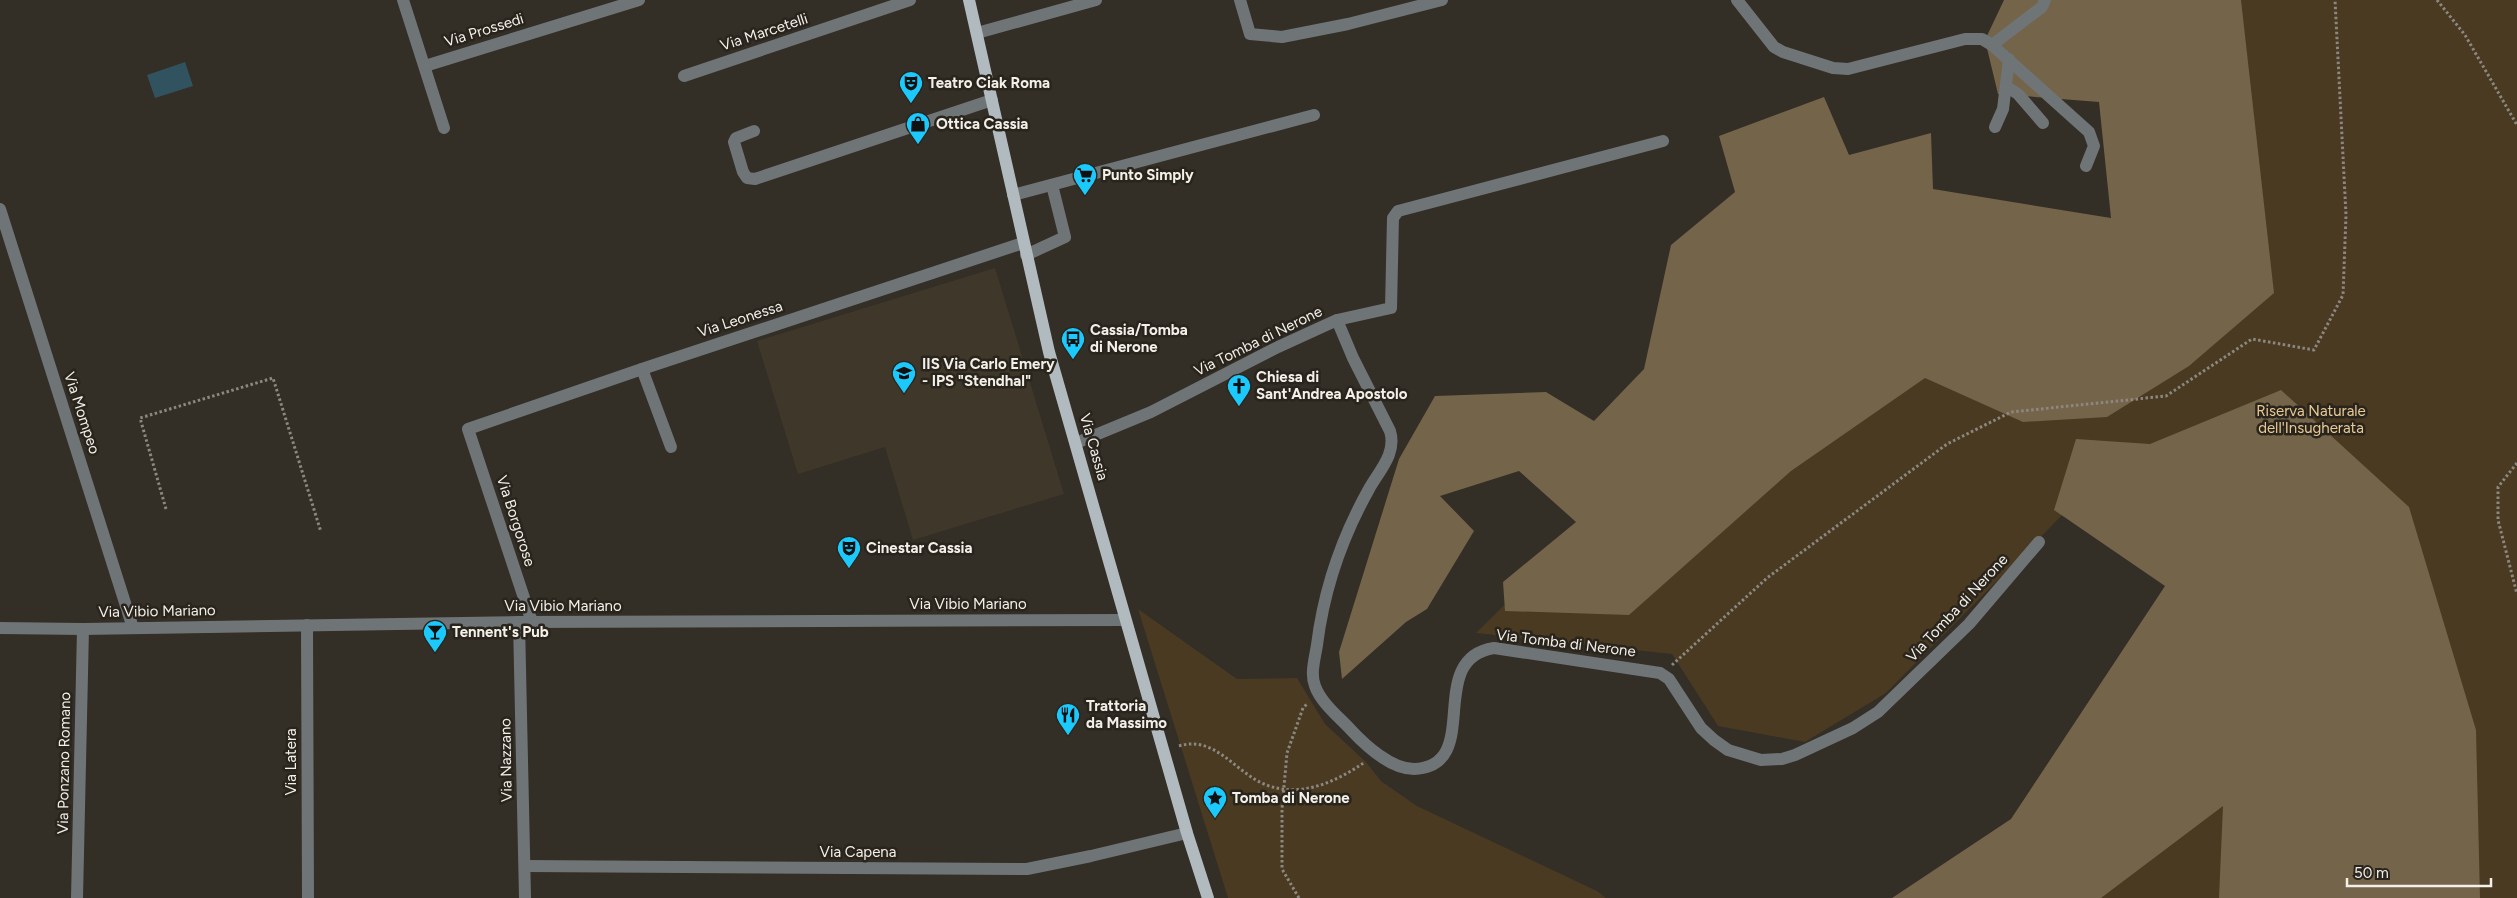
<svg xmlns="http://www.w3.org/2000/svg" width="2517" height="898" font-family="Figtree,sans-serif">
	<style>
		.built { fill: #3f372a }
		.green { fill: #493a21 }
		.forest { fill: #746449 }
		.water { fill: #315360 }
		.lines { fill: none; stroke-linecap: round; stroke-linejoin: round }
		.path { stroke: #8c8881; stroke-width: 3; stroke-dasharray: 2.5 2.5; stroke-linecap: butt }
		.minor { stroke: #6f7477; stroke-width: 12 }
		.major { stroke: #b0babf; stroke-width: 12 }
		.labels { text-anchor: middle; stroke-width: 5; stroke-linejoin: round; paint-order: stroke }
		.street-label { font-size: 15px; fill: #f3f0ea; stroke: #29241c }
		.poi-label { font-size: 15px; font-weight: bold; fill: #f3f0ea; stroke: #29241c; text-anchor: start }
		.park-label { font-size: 15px; fill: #e8ca96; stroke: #29241c }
	</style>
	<rect width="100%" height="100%" fill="#332e26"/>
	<polygon class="built" points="995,268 1064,494 913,540 885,447 798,474 757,341"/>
	<g class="green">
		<polygon points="2122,0 2517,0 2517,898 1925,898 2002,835 2212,631 2098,479 1886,693 1805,742 1718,726 1672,654 1476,633 1603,507 2160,280"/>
		<polygon points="1138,609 1237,679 1297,678 1325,724 1366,762 1381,781 1417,806 1597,891 1606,898 1228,898"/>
	</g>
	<g class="forest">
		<polygon points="2004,0 2241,0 2274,293 2189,366 2107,417 2023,422 1925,378 1791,471 1629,615 1505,611 1503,582 1576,522 1519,471 1440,496 1474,531 1427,609 1406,622 1342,679 1339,652 1399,459 1435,396 1546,392 1594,421 1644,369 1671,245 1735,192 1719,136 1824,97 1849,155 1931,133 1933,189 2111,218 2099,102 1998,94 1985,40"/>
		<polygon points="2281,390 2409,507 2476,730 2480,898 2219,898 2223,806 2101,898 1892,898 2011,819 2165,586 2054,510 2076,439 2150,444"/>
	</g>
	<polygon class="water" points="185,62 193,86 155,98 147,75"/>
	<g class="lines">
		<g class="path">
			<polyline points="2437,0 2465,35 2517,125"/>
			<polyline points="2517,463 2498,487 2498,520 2517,594"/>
			<polyline points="166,509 140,418 273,378 321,532"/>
			<polyline points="1672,665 1767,578 1947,444 2011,412 2166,396 2252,339 2314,350 2343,295 2346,215 2335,0"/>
			<path d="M1179,746C1215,735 1235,772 1264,784C1299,799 1336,782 1365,762"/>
			<polyline points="1299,898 1282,869 1282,809 1287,753 1303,708 1307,704"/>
		</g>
		<g class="minor">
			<polyline points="403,0 444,128"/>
			<polyline points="1240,0 1250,34 1282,37 1348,24 1442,0"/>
			<polyline points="1737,0 1774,47 1783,52 1833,68 1848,69 1965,39 1982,39 1992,45 2089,132 2094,146 2086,166"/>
			<polyline points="977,33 1096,0"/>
			<polyline points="1992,45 2042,7 2045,0"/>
			<polyline points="425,66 639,0"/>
			<polyline points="684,76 910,0"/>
			<polyline points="2007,87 2018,94 2043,123"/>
			<polyline points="1995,127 2003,109 2009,59"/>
			<polyline points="754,131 736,138 734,142 743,172 747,178 755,179 992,100"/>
			<polyline points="1013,195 1314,115"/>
			<polyline points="0,209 133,628"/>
			<polyline points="1026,255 1065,237 1052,185"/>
			<polyline points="1337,320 1391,308 1393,218 1398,211 1663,141"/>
			<polyline points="642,369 671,447"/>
			<path d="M1076,443L1151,412L1278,347L1337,320L1353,358L1390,431C1397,453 1379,471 1369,489C1341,539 1324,588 1317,645C1315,658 1310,674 1315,686C1321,703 1339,717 1351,730C1365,745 1391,769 1414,769C1485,766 1423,659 1494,648L1660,673L1669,679L1701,728L1714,740L1728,750L1761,760L1782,759L1795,755L1853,728L1878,712L1969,624L2039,542"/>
			<polyline points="519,622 525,898"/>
			<polyline points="532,622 468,429 642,369 1023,243"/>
			<polyline points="307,625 308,898"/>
			<polyline points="0,628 83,629 519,622 1125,620"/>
			<polyline points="525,866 1027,869 1091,856 1187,833"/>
			<polyline points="77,898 83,629"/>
		</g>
		<polyline class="major" points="969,0 1049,352 1187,833 1208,898"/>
	</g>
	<defs>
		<g id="theatre-pin" transform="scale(1.25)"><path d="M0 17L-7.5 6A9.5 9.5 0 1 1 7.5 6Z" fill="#1cc9fc" stroke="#29241c"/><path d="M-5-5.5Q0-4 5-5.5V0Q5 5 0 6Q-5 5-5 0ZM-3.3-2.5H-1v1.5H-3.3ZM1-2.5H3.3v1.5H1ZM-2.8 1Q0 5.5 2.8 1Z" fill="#111"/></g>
		<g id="shop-pin" transform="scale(1.25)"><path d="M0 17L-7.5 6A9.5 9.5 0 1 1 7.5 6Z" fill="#1cc9fc" stroke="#29241c"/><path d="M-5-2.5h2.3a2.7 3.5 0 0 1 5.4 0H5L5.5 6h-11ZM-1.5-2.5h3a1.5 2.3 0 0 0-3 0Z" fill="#111"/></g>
		<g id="supermarket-pin" transform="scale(1.25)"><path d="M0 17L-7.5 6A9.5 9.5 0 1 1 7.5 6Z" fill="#1cc9fc" stroke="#29241c"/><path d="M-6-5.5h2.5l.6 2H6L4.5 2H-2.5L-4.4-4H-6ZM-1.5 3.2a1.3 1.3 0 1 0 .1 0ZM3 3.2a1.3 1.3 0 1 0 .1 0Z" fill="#111"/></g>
		<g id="bus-pin" transform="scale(1.25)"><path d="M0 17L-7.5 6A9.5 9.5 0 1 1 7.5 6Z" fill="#1cc9fc" stroke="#29241c"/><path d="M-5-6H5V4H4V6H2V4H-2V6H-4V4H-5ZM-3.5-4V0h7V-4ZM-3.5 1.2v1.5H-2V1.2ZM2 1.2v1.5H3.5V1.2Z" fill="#111"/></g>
		<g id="school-pin" transform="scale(1.25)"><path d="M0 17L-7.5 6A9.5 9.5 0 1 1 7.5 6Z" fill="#1cc9fc" stroke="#29241c"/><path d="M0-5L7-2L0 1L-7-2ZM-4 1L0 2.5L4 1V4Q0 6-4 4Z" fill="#111"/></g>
		<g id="church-pin" transform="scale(1.25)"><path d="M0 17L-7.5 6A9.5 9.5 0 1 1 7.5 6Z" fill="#1cc9fc" stroke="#29241c"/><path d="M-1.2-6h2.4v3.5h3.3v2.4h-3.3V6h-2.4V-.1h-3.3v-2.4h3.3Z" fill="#111"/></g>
		<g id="bar-pin" transform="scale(1.25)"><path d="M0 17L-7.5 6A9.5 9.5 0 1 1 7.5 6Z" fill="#1cc9fc" stroke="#29241c"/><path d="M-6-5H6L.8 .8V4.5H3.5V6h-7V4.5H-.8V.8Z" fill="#111"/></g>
		<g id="restaurant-pin" transform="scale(1.25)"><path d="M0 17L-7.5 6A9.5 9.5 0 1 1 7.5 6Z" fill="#1cc9fc" stroke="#29241c"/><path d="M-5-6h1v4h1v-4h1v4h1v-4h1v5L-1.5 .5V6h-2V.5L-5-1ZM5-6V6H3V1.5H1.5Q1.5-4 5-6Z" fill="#111"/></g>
		<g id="sight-pin" transform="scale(1.25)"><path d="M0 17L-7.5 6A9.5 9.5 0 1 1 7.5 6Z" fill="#1cc9fc" stroke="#29241c"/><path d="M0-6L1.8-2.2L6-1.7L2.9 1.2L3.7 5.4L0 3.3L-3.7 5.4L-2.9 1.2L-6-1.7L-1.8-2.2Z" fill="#111"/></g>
	</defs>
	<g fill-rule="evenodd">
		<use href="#theatre-pin" x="911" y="83"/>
		<use href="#shop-pin" x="918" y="124"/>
		<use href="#supermarket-pin" x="1085" y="175"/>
		<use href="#bus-pin" x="1073" y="339"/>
		<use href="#school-pin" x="904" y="373"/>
		<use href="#church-pin" x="1239" y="386"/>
		<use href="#theatre-pin" x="849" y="548"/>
		<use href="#bar-pin" x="435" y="632"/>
		<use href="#restaurant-pin" x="1068" y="715"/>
		<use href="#sight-pin" x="1215" y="798"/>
	</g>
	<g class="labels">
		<g class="street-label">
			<text transform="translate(484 30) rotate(-17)" y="5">Via Prossedi</text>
			<text transform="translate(764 32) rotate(-18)" y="5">Via Marcetelli</text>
			<text transform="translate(740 319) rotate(-18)" y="5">Via Leonessa</text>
			<text transform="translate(1258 341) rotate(-26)" y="5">Via Tomba di Nerone</text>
			<text transform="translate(82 413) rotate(72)" y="5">Via Mompeo</text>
			<text transform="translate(1094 447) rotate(74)" y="5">Via Cassia</text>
			<text transform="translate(516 521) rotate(72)" y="5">Via Borgorose</text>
			<text x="968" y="609">Via Vibio Mariano</text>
			<text x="563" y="611">Via Vibio Mariano</text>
			<text transform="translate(1957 608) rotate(-47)" y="5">Via Tomba di Nerone</text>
			<text transform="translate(157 611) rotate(-1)" y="5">Via Vibio Mariano</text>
			<text transform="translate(1566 643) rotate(7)" y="5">Via Tomba di Nerone</text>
			<text transform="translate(506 760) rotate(-91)" y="5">Via Nazzano</text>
			<text transform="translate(291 762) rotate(-90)" y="5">Via Latera</text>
			<text transform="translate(64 763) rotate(-89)" y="5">Via Ponzano Romano</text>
			<text x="858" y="857">Via Capena</text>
		</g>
		<g class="poi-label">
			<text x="928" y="88">Teatro Ciak Roma</text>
			<text x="936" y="129">Ottica Cassia</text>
			<text x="1102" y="180">Punto Simply</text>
			<text x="1090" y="335">Cassia/Tomba<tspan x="1090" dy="17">di Nerone</tspan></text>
			<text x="922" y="369">IIS Via Carlo Emery<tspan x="922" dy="17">- IPS "Stendhal"</tspan></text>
			<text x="1256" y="382">Chiesa di<tspan x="1256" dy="17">Sant'Andrea Apostolo</tspan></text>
			<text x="866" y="553">Cinestar Cassia</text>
			<text x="452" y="637">Tennent's Pub</text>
			<text x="1086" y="711">Trattoria<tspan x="1086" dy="17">da Massimo</tspan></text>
			<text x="1232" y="803">Tomba di Nerone</text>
		</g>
		<g class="park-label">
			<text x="2311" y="416">Riserva Naturale<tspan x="2311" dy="17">dell'Insugherata</tspan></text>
		</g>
	</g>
	<path d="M2347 878v8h144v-8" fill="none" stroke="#f3f0ea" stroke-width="2.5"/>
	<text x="2354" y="878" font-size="15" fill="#f3f0ea" stroke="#29241c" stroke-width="4" paint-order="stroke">50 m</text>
</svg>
